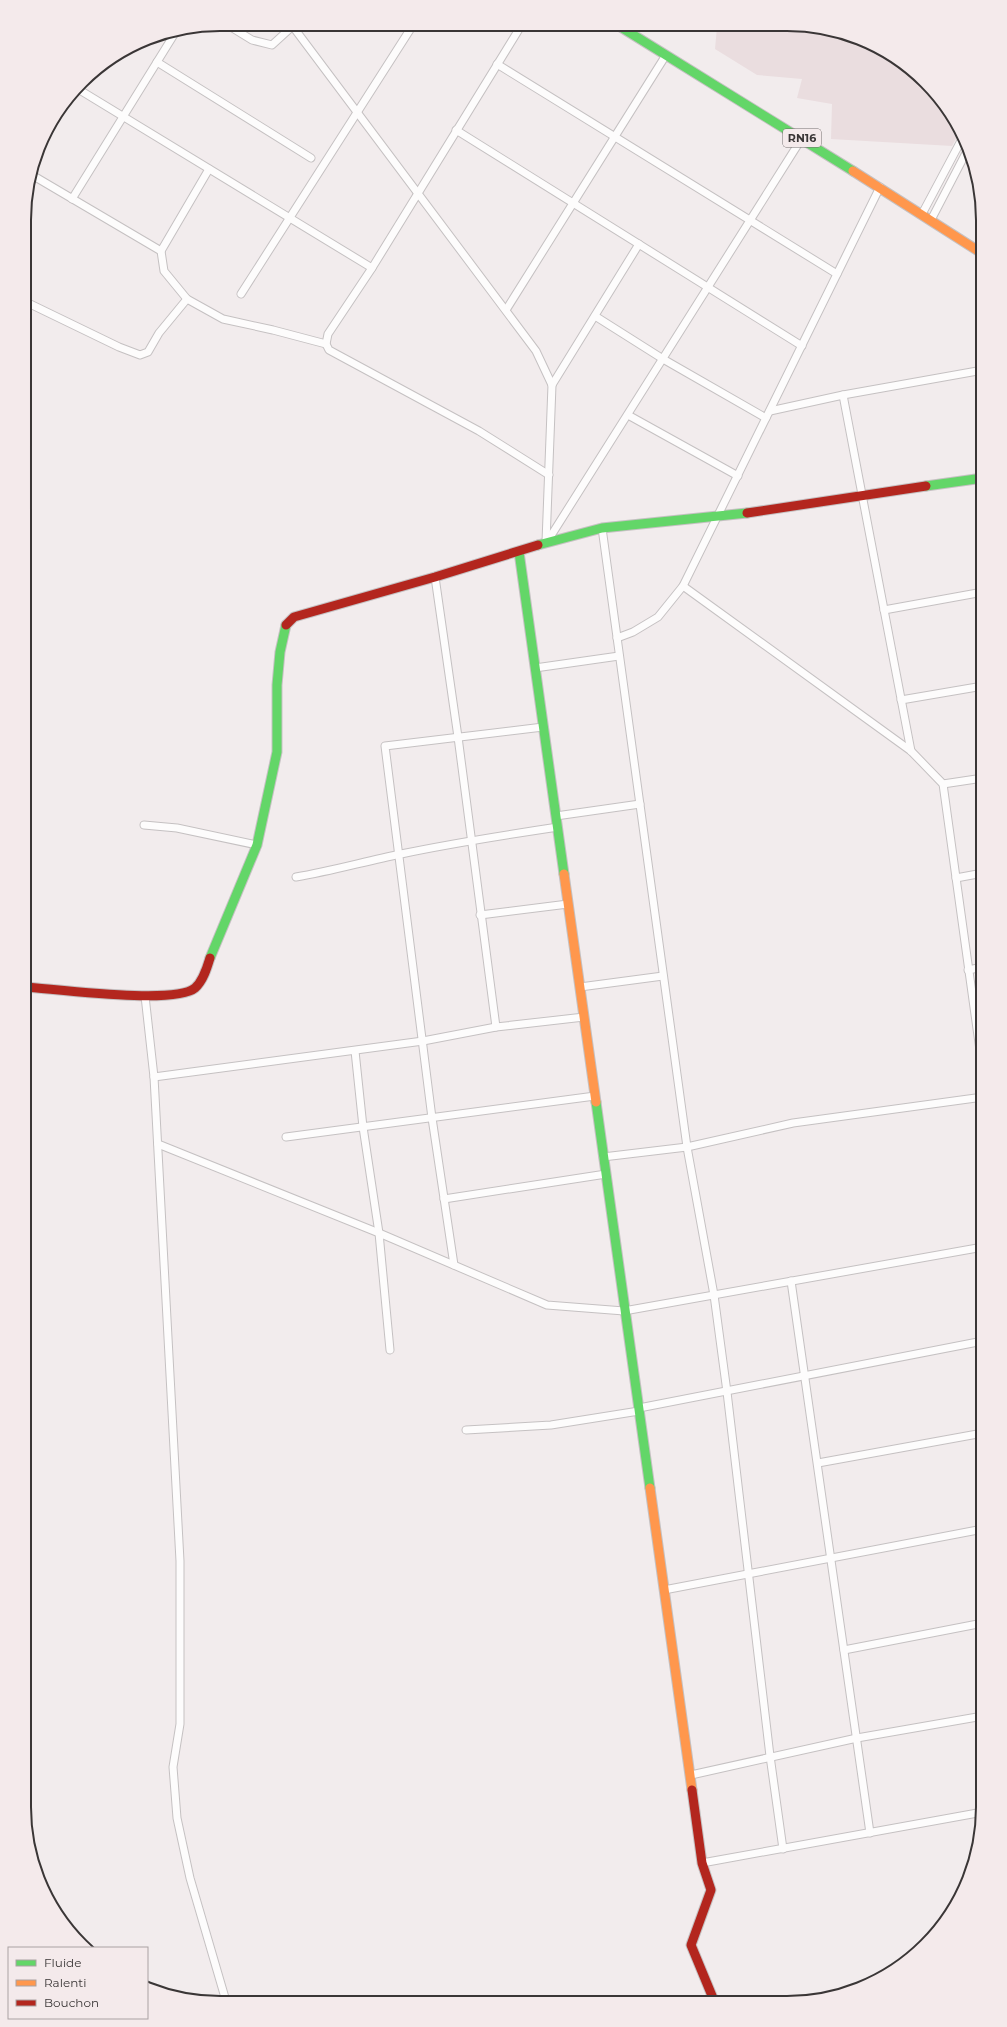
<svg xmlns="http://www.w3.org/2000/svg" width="1007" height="2027" font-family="Montserrat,sans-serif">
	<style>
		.built { fill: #eadddf }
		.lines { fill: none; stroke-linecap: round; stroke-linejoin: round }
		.street-casing { stroke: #c5c1c2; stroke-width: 9 }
		.fast-casing { stroke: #c5c1c2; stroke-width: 11 }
		.slow-casing { stroke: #c5c1c2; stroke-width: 11 }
		.jam-casing { stroke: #c5c1c2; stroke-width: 11 }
		.street { stroke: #fdfcfc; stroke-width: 7 }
		.fast { stroke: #63d668; stroke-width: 9 }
		.slow { stroke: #ff974d; stroke-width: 9 }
		.jam { stroke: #b3261e; stroke-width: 9 }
		.labels { text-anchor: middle; stroke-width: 3.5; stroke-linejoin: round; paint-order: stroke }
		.shield { fill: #f4eaeb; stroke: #726c6c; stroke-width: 1 }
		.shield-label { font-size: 11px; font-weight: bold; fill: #3a3636 }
		.rim { fill: none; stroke: #3a3636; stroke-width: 2 }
	</style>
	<rect width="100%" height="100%" fill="#f2eced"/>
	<polygon class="built" points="717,27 825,28 873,44 916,73 950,111 960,131 952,146 831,139 832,104 797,98 802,79 757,75 715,49"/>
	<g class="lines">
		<g class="street-casing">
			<g id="street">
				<polyline points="226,24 252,40 272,45 295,24"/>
				<polyline points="291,24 536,351 552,385 546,542"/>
				<polyline points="521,26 372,268 328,334 326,344 329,350 479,431 549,475"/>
				<polyline points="157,62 311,158"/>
				<polyline points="497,64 837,274"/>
				<polyline points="78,89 372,268"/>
				<polyline points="456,130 802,346"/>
				<polyline points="32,175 161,251 164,271 187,299 223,319 273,330 326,344"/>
				<polyline points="72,199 175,33"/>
				<polyline points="922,214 963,137"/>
				<polyline points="931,220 968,149"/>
				<polyline points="161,251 209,169"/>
				<polyline points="241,294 413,25"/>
				<polyline points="26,302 119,347 140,355 148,352 159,333 187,299"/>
				<polyline points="506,310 666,55"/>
				<polyline points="595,316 663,359 766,418"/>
				<polyline points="552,385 639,244"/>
				<polyline points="843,395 911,751"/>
				<polyline points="770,411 843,395 983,370"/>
				<polyline points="628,415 738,476"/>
				<polyline points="602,528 687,1147 714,1295 727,1392 770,1756 783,1849"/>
				<polyline points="547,542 802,138"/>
				<polyline points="435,577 458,737 496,1027"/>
				<polyline points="683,586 911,751 943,784 983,1072"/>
				<polyline points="884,610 983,592"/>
				<polyline points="617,638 633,632 658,617 683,586 880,187"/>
				<polyline points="535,668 619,656"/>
				<polyline points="901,700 983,686"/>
				<polyline points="943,784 983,778"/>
				<polyline points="556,816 640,804"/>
				<polyline points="144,825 177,828 257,845"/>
				<path d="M296,877C332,871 366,861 401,854C453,843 505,835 558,827"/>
				<polyline points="956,878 983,873"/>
				<polyline points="480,915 568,904"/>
				<polyline points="968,970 983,967"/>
				<polyline points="580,987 663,976"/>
				<polyline points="145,996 154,1077 180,1561 180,1724 173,1767 177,1818 190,1878 226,2001"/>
				<polyline points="355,1051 363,1127 379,1233 390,1350"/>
				<polyline points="154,1077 423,1041 496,1027 584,1017"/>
				<polyline points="286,1137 595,1096"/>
				<polyline points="158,1144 379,1233 547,1305 624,1311 983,1247"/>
				<polyline points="603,1157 687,1147 793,1123 983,1097"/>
				<polyline points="444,1199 606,1174"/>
				<polyline points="454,1265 432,1118 385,746 543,727"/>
				<polyline points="791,1281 870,1833"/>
				<polyline points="639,1408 983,1341"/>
				<polyline points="466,1430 551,1425 639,1411"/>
				<polyline points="818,1463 983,1433"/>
				<polyline points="664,1590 983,1529"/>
				<polyline points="844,1650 983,1623"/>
				<polyline points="691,1775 857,1738 983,1716"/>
				<polyline points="702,1863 983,1812"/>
			</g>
		</g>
		<g class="fast-casing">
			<g id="fast">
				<polyline points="619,26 853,171"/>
				<polyline points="926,486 983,478"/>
				<polyline points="538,545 602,528 747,513"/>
				<polyline points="519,552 564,874"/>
				<polyline points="210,958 257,845 277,752 277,685 280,652 286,625"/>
				<polyline points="596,1102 650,1488"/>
			</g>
		</g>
		<g class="slow-casing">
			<g id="slow">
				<polyline points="853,171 983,254"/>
				<polyline points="564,874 596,1102"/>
				<polyline points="650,1488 692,1790"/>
			</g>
		</g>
		<g class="jam-casing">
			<g id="jam">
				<polyline points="747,513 926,486"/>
				<polyline points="286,625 294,617 435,577 538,545"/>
				<path d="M25,987C56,989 175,1005 195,988C203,981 207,968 210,958"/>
				<polyline points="692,1790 702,1863 711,1890 691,1945 715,2003"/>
			</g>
		</g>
		<use href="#street" class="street"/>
		<use href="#fast" class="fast"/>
		<use href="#slow" class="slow"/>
		<use href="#jam" class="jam"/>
	</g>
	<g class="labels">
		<rect class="shield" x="783" y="129" width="38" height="18" rx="3"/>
		<g class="shield-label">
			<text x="802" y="142">RN16</text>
		</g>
	</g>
	<path d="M0 0H1007V2027H0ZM220 31H787A189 189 0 0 1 976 220V1807A189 189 0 0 1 787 1996H220A189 189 0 0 1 31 1807V220A189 189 0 0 1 220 31Z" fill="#f4eaeb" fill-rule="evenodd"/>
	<path class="rim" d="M220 31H787A189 189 0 0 1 976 220V1807A189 189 0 0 1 787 1996H220A189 189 0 0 1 31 1807V220A189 189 0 0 1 220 31Z"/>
	<rect x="8" y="1947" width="140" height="72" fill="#f4eaeb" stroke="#aaa2a3"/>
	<rect x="16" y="1960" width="20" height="6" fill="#63d668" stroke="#aaa2a3"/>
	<text x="44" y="1967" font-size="12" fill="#3a3636">Fluide</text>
	<rect x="16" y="1980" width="20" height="6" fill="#ff974d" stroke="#aaa2a3"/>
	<text x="44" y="1987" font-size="12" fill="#3a3636">Ralenti</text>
	<rect x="16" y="2000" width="20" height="6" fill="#b3261e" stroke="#aaa2a3"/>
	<text x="44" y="2007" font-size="12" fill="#3a3636">Bouchon</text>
</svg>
